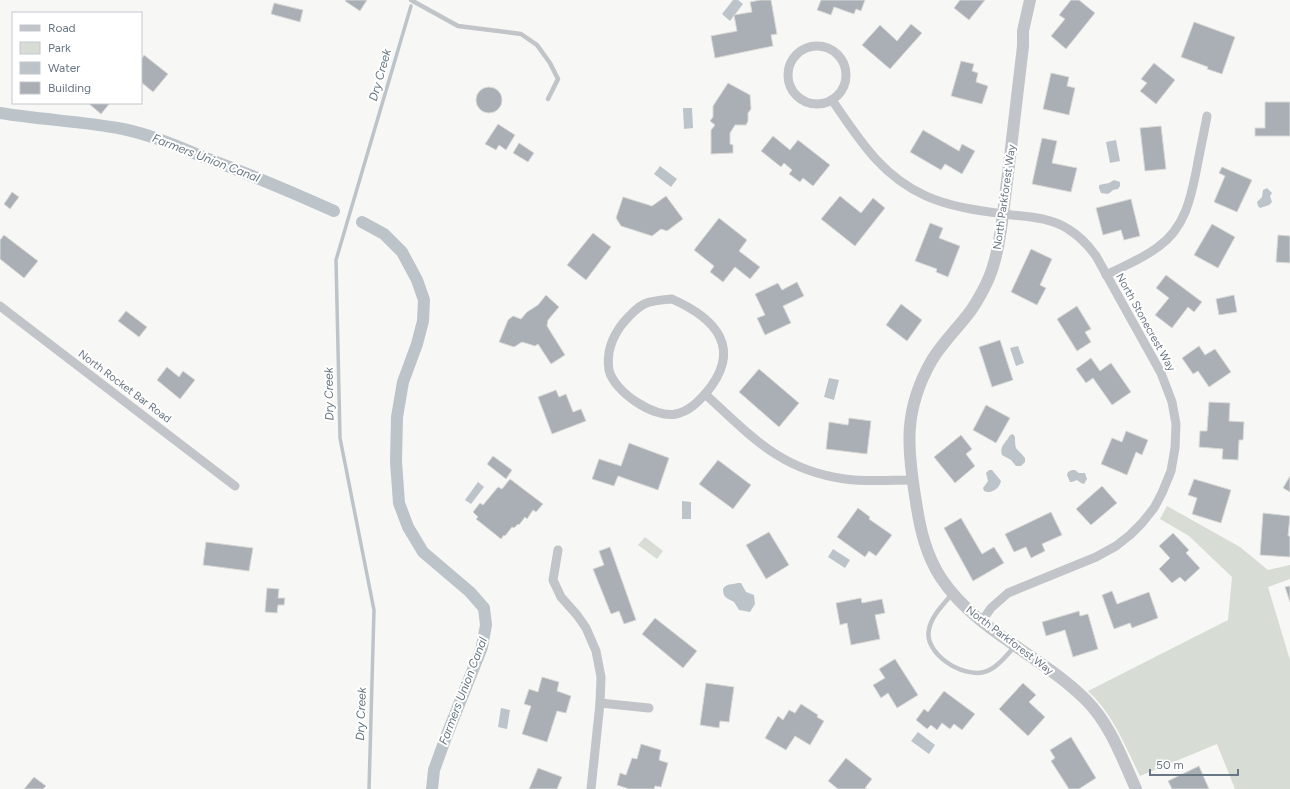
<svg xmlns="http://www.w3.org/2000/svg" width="1290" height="789" font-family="Figtree,sans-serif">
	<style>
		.green { fill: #d7dcd4 }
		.water { fill: #bcc4ca }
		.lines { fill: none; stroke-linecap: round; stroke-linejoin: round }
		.stream { stroke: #bcc4ca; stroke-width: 3.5 }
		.canal { stroke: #bcc4ca; stroke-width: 12 }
		.building { fill: #a9afb5; stroke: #d9d9d7 }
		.service { stroke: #c1c4c8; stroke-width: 4.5 }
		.minor { stroke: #c1c4c8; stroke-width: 9 }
		.tertiary { stroke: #c1c4c8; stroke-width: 12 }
		.labels { text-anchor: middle; stroke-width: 4; stroke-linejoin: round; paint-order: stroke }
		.street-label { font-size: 11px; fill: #697683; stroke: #fff }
		.water-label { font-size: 12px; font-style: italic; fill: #65767f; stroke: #fff }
	</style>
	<rect width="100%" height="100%" fill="#f7f7f5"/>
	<g class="green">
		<path d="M1167,506L1240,547L1268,570L1290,565V579L1268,587L1290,660V789H1235L1217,744L1140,776C1125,746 1113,714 1088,691L1228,620L1232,577L1189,536L1160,519Z"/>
		<polygon points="645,537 663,551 657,559 638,545"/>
	</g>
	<g class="water">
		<polygon points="733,0 738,0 743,4 730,21 722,14"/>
		<polygon points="683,108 692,108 693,128 684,129"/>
		<polygon points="1116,140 1120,161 1110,163 1106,142"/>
		<polygon points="660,166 677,179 671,187 654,174"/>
		<path d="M1114,180L1120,182V186L1118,189L1113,190C1108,195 1108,194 1101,193L1099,188V185L1109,183Z"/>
		<polygon points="1267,188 1272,193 1270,196 1272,202 1269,205 1260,208 1258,206 1257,202 1262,197 1263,190"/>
		<polygon points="1018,346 1024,363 1016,366 1010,348"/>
		<polygon points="829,378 839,380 834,400 824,397"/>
		<path d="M1013,434L1015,437C1015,453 1017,447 1025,458V462L1021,466H1016L1011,460L1002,455C999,446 1006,443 1010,435Z"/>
		<path d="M989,470H992L1001,481C999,489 992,494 984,491L983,488L988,481L986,473Z"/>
		<polygon points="1072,470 1075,470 1079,473 1085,473 1087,479 1084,484 1081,483 1077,480 1072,482 1070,482 1067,475 1068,472"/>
		<polygon points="478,482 484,487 471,504 465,500"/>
		<polygon points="682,501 691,502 691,519 682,519"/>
		<polygon points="833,549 850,560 845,568 828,557"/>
		<path d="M738,583H741L746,592L754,595L755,604L750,612L739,610L734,602C728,598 723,599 723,589C727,583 731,585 738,583Z"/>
		<polygon points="501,708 510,710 507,729 498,727"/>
		<polygon points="918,732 935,745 929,754 911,741"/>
	</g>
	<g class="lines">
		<polyline class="stream" points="369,789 374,610 340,438 336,260 411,6"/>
		<g class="canal">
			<path d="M0,113C41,120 82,121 123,129C152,135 179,147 206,158C249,174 292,192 334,211"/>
			<polyline points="362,222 384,234 402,252 417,280 424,300 423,321 417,344 403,382 397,417 396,462 399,503 408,527 423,552 470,592 484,608 486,625 482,647 446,737 434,770 432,789"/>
		</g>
	</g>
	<g class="building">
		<polygon points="346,0 367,0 360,11 345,1"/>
		<polygon points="760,0 771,0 777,34 771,35 773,46 715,58 711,36 737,31 734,15 752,12 750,2"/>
		<polygon points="821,0 865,0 861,11 856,9 854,14 834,7 831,15 817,10"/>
		<polygon points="960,0 985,0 969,20 954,8"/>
		<polygon points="1071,0 1079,0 1095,13 1066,49 1051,36 1065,19 1059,15"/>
		<polygon points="274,3 303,10 300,22 271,14"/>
		<polygon points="1194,22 1235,37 1222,74 1207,69 1208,67 1181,57"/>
		<polygon points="911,24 922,33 890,69 862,45 880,25 897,41"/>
		<polygon points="144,55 168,74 153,92 141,82 141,60"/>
		<polygon points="961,61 974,64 972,71 978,73 976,82 988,86 982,104 951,96"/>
		<polygon points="1154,63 1175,80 1156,104 1140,91 1147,83 1141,79"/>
		<polygon points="1051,73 1069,77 1067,86 1075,88 1069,115 1043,109"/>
		<polygon points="728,83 750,95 751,109 748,113 748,121 746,125 735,125 730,133 730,144 733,145 733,153 711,154 711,130 715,125 710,121 713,117 713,106"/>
		<circle cx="489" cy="100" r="13"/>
		<polygon points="1265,102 1290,102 1290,136 1255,136 1255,128 1265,128"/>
		<polygon points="88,103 110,103 101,114"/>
		<polygon points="498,124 515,135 506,150 499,145 496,150 485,144"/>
		<polygon points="1161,126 1166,169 1145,171 1140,128"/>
		<polygon points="923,130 959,151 962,144 975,151 962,174 945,164 941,170 910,152"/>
		<polygon points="773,136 790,150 798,140 830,165 813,186 803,178 800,182 789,174 792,170 784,163 781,167 761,151"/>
		<polygon points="1042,138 1057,141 1052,163 1077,168 1071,192 1032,184"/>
		<polygon points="519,143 534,153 528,162 513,153"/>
		<polygon points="1222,167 1252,180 1237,212 1214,202 1225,176 1219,173"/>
		<polygon points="12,192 19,197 10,209 4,204"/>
		<polygon points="666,196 683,219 667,231 661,229 652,236 621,226 616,218 623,197 652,206"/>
		<polygon points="840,196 861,213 873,198 885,208 855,246 821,219"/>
		<polygon points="1131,199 1140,236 1124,240 1121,230 1103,235 1096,208"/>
		<polygon points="719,218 747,240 739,251 760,267 750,279 735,267 723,282 710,272 714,266 694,250"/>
		<polygon points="930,223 943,228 939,238 960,246 948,277 936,272 937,269 915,261"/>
		<polygon points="1212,224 1235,237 1218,268 1194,255"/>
		<polygon points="593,233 611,247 586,280 567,265"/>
		<polygon points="4,235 38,261 24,278 0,259 0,240"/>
		<polygon points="1278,235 1290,236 1290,263 1276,262"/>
		<polygon points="1031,249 1052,259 1040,285 1046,288 1037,305 1011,292"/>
		<polygon points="1166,275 1202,302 1194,312 1188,307 1172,328 1155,315 1169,298 1156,288"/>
		<polygon points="797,282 804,296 783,306 791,323 765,335 757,318 765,315 755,294 778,283 782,290"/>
		<polygon points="546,295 559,307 548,320 547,326 565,355 551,364 538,344 535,346 522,342 514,347 499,342 508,320 513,316 521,319 527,312 538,305"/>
		<polygon points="1234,295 1237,312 1219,315 1216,299"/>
		<polygon points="901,304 922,320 907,341 886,325"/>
		<polygon points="1077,306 1091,329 1085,332 1091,342 1077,351 1057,319"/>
		<polygon points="126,311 147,327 139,337 118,321"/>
		<polygon points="1000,340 1013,380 992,387 979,347"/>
		<polygon points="1199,346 1205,355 1215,349 1231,372 1209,387 1198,371 1193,374 1182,358"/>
		<polygon points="1091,358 1100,371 1111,363 1131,392 1112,405 1093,378 1086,383 1076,369"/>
		<polygon points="167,367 179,377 183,371 195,380 180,399 157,380"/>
		<polygon points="759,369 799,403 779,427 739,392"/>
		<polygon points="556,390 559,397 566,394 573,412 581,409 586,421 552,434 538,397"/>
		<polygon points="1209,402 1230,403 1229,421 1244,422 1243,440 1239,440 1238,460 1222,459 1223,449 1199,447 1200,431 1207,431"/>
		<polygon points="986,405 1010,418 996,443 973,430"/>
		<polygon points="849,418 871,421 867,454 826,449 829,422 848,425"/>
		<polygon points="1126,431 1148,440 1142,455 1136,452 1127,475 1101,464 1112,438 1122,442"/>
		<polygon points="961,435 972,449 966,454 975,466 955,483 934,457"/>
		<polygon points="629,443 669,458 658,490 618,476 614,486 592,479 599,459 621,466"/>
		<polygon points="493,456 512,470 506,479 487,464"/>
		<polygon points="718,460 751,485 733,509 699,484"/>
		<polygon points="1290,476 1290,492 1283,488"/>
		<polygon points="510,479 543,504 536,512 533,510 527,519 525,517 519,525 518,524 514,528 512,527 505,536 504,535 501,539 476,519 478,517 473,512 480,503 483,505 498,487 502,489"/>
		<polygon points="1194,479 1231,490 1221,523 1192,514 1197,498 1188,495"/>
		<polygon points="1102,486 1117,503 1091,525 1076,509"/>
		<polygon points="858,508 870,517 869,519 892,535 876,556 869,551 865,557 837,537"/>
		<polygon points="1051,512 1062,535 1042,544 1045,551 1031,558 1026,547 1014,552 1005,534"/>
		<polygon points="1263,513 1290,516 1288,536 1290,536 1290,557 1260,555"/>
		<polygon points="961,518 982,554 994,547 1004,563 973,581 944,528"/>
		<polygon points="769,532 789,565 766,579 746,545"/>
		<polygon points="1173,533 1189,550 1186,553 1200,568 1185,582 1180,577 1172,583 1159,569 1170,558 1159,546"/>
		<polygon points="206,542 253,548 249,571 203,565"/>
		<polygon points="610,547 636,620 624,624 619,611 611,614 593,569 604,565 599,551"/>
		<polygon points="1290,586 1290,602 1285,587"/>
		<polygon points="267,588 279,589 278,598 285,598 284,605 278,605 277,613 265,612"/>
		<polygon points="1112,591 1117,604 1149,592 1158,618 1132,628 1130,623 1114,629 1102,595"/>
		<polygon points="861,598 862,603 882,599 885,613 875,615 880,639 851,645 847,623 840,625 836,603"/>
		<polygon points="1079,611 1080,616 1088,614 1098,649 1073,657 1065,630 1046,636 1042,622"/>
		<polygon points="655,618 697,651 683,668 642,634"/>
		<polygon points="895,659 918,695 897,708 888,693 881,698 873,685 885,678 879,669"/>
		<polygon points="542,677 559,682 557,691 571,696 566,713 557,711 547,742 522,734 531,706 524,704 529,689 538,692"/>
		<polygon points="706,683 734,687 729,722 720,721 719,728 700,725"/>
		<polygon points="1023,683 1036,695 1029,702 1045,717 1028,736 999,709"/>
		<polygon points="944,691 975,714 962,730 954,724 950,729 942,723 937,730 931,725 927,729 916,720 924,709 928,712"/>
		<polygon points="801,704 818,715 817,717 824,721 810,745 795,736 786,750 765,738 778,716 783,720 789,710 795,713"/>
		<polygon points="1071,737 1096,778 1079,789 1069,789 1051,761 1055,758 1050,750"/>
		<polygon points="641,744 661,750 659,760 668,763 661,787 655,786 654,789 629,789 617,785 620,773 626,775 632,758 637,759"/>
		<polygon points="846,758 872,779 865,788 867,789 838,789 828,781"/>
		<polygon points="1199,766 1209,789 1172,789 1168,781"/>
		<polygon points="538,768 562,777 557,789 529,789"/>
		<polygon points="34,777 46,786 43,789 24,789"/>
	</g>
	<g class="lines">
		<g class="service">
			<polyline points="411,0 458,26 521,34 537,45 550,63 558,79 548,99"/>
			<path d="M952,594C944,604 932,615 929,629C923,653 962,678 984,672C996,669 1006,656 1014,647"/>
		</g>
		<g class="minor">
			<circle cx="817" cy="75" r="29"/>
			<path d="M832,100C859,139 881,176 926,196C953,208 983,211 1012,215C1031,217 1051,218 1068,229C1080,236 1088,245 1096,256L1161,373L1172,402L1176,424L1175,448L1171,471L1162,493L1154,508L1142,523L1130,535L1116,546L1096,557L1008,593L991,608L982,621"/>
			<path d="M1106,275C1124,266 1142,259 1158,247C1185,228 1191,198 1197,167C1200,150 1204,133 1207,116"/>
			<path d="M672,299C717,319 743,349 706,393C697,403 689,411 676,414C655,419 614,392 609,370C606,352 612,337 623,323C641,302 646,301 672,299Z"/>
			<polyline points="0,306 235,486"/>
			<path d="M705,394C751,436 780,470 845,479C867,482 890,480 912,480"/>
			<polyline points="558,550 553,580 561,597 577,615 586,628 596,651 601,677 600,703 591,789"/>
			<polyline points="600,703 649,708"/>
		</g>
		<path class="tertiary" d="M1030,0L1023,31V46C1018,91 1012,137 1007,182C1003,209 1002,237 994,263C990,279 981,295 972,309C959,327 943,342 932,360C903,410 907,448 916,502C920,529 926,555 941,578C977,632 1041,655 1086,700C1110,724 1122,758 1136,789"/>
	</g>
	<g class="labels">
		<g class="street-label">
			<text transform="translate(1004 197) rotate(-82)" y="4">North Parkforest Way</text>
			<text transform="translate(1146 322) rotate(61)" y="4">North Stonecrest Way</text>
			<text transform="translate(125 386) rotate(37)" y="4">North Rocket Bar Road</text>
			<text transform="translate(1010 640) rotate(37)" y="4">North Parkforest Way</text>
		</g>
		<g class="water-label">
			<text transform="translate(380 75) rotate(-74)" y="4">Dry Creek</text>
			<text transform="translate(206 158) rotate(21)" y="4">Farmers Union Canal</text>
			<text transform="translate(329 394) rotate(-91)" y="4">Dry Creek</text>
			<text transform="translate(463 691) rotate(-69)" y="4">Farmers Union Canal</text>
			<text transform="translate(361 714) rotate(-88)" y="4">Dry Creek</text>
		</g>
	</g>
	<rect x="12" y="12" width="130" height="92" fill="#ffffff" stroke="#c3c8cd"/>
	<rect x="20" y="25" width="20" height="6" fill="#c1c4c8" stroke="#c3c8cd"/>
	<text x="48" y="32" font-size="12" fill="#697683">Road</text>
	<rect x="20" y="42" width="20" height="12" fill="#d7dcd4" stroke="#c3c8cd"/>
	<text x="48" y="52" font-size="12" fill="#697683">Park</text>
	<rect x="20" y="62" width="20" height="12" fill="#bcc4ca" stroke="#c3c8cd"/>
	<text x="48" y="72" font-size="12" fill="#697683">Water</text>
	<rect x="20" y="82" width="20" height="12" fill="#a9afb5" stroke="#c3c8cd"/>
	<text x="48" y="92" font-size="12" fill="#697683">Building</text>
	<path d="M1150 769v6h88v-6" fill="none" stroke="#697683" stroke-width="2"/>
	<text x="1156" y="769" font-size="12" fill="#697683" stroke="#ffffff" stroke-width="3" paint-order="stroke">50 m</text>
</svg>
